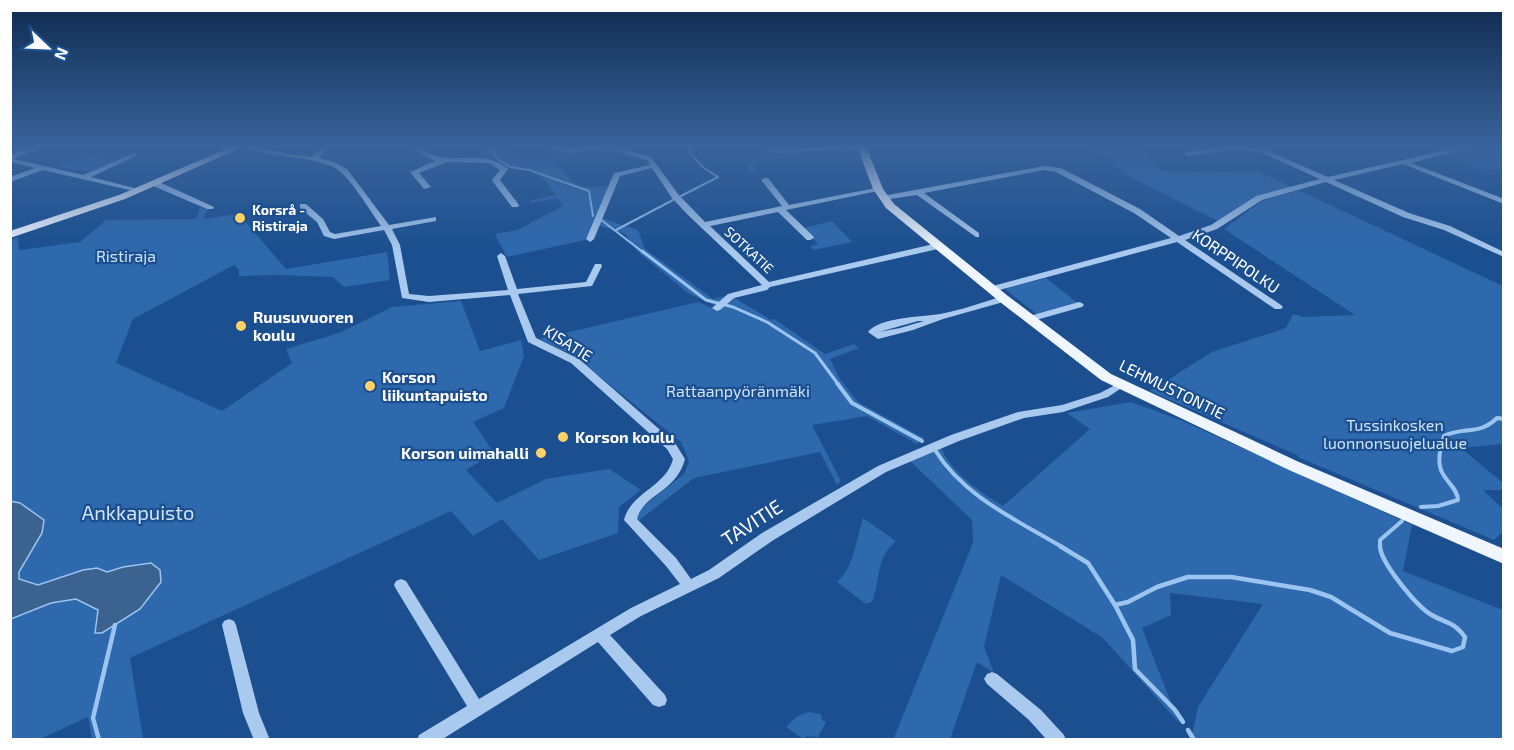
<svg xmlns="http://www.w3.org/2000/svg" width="1514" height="750" font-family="'Exo 2',sans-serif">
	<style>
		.green { fill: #2e69ad }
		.water { fill: #3c6290; stroke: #9cc4f0; stroke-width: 1.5 }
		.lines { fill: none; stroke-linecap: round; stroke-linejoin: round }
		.stream-far3 { stroke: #9cc4f0; stroke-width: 2 }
		.stream-far2 { stroke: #9cc4f0; stroke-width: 3 }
		.stream-far1 { stroke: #9cc4f0; stroke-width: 4 }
		.stream { stroke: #9cc4f0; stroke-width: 4.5 }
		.minor { fill: #a9c9ee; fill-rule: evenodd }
		.major { fill: #f0f6ff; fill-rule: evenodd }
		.poi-dot { fill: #ffd166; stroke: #1b4f8f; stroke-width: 2 }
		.labels { text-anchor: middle; stroke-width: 4.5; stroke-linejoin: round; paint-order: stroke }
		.far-poi-label { font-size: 14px; font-weight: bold; fill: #fff; stroke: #1b4f8f; text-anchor: start }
		.far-street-label { font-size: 14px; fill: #fff; stroke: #1b4f8f }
		.park-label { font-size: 16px; fill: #cfe3fa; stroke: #1b4f8f }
		.street-label { font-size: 16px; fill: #fff; stroke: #1b4f8f }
		.poi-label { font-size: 16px; font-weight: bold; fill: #fff; stroke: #1b4f8f; text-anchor: start }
		.near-park-label { font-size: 20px; fill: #cfe3fa; stroke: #1b4f8f }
		.near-street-label { font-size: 20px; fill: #fff; stroke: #1b4f8f }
	</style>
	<rect width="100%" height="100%" fill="#1b4f8f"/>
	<g class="green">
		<path d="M481,146H499L512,156L527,161L561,156L564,152L573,153L575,156L553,160C573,184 576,192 609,185L585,240L507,257L495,234L517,230L563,206L558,198L530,203L529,201L556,195L539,173L509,168L493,158H495Z"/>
		<polygon points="1089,146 1134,146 1132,147 1147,153 1159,170 1205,172 1257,171 1293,187 1253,197 1218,221 1124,174"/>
		<polygon points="1485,146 1503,146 1503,171 1496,168 1487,171 1445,155"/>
		<polygon points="806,150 799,156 758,162 754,167 758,170 754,173 747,169 752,161 759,160 775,151"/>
		<polygon points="88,154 117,161 89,171 56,167"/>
		<polygon points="1298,190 1503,286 1503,444 1461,448 1503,483 1503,490 1483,490 1503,509 1503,531 1494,540 1298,457 1299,456 1150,391 1212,352 1286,328 1293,314 1302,317 1355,315 1224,229 1262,201"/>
		<polygon points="200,208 208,209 203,219 243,213 242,218 286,269 387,252 390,280 344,287 333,277 278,275 239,276 239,270 234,265 133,319 116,363 222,411 292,363 286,349 339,333 392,307 461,301 480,351 521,340 524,356 504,408 473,422 494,453 466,470 497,503 546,479 609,469 641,490 619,507 618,533 539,560 502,519 473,536 451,511 130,658 143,739 92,739 88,717 40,739 11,739 10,240 18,237 19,250 80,242 106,220 196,219"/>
		<polygon points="601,218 638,230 645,249 713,299 729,295 716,306 688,293 638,252 625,234 598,225"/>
		<polygon points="832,221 852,242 814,250 810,246 818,244 804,228"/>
		<polygon points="1046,278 1079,304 1038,315 1006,290 1007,288"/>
		<polygon points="733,297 771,320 774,319 825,354 854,344 859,348 830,359 840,379 858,402 924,438 917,444 867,416 812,425 841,481 837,485 820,452 694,478 637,522 636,515 641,508 684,474 689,462 681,442 573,355 539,339 698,302 717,310"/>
		<path d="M1131,402L1178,419L1412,525L1403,571L1503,610V739H1191L1198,707L1263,604L1170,593L1171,615L1142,628L1179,723L1103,638L1001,575L984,647L994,673L977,662L950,739L893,740L973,543L972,520L910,461L941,448C953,474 980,492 1003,506L1090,429L1067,413Z"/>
		<path d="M863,518L896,541C875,559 881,579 872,602L866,604L837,582C854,568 856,539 863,518Z"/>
		<polygon points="808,712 821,714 822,720 826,722 818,737 807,736 803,739 786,727 796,717"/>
	</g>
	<polygon class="water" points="10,501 20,503 44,520 42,533 19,572 19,579 38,585 83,570 97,568 107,572 123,567 151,563 160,570 161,582 140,609 102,633 95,633 98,610 76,599 51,603 11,619"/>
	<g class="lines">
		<g class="stream-far3">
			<polyline points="483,146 490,149 497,158"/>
			<polyline points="499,160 510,167 529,170 589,191 593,216"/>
			<polyline points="681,196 718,177 704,168 689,152 691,146"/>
			<polyline points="600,219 644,253"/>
			<polyline points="616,230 673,200"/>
		</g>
		<polyline class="stream-far2" points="642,251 706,300 733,307 767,322 815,353 838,384"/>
		<g class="stream-far1">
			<polyline points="837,383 852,403 922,441"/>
			<path d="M935,450C964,497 1017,520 1062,547"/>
			<path d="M1421,507L1438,506L1458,500C1458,489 1445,481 1441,470C1437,459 1441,447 1444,436C1463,426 1479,436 1497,418L1504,419"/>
			<polyline points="1380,547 1380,540 1402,521"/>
		</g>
		<g class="stream">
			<polyline points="1060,546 1088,563 1115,605 1133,640 1135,669 1175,710 1183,722"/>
			<path d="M1115,605L1128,602L1157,587L1188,577H1231L1310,590L1331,597L1390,633L1452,651L1463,647L1465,637C1452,620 1446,624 1430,614C1416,605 1380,562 1380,546"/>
			<polyline points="1188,730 1194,740"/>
			<polyline points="99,740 93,718 115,625"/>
		</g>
		<g class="minor">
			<polygon points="33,146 43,146 14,159 83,175 132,154 136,154 136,156 91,177 142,190 138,192 43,170 10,182 10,177 35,168 10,162 10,155"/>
			<path d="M243,146H254L283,153L312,157L324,146H330L319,158L334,162L347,169L389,225L436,217V221L392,229L400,245L409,294L429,296L508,290L497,256L501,253L505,256L517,289L586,282L595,264H601L602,266L592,286L518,294L536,338L579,359L675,443L685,459C676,493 643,494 637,519L676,558L691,579L709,570L762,533L878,466L951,435L1018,412L1062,405L1100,393L1121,382L1126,385L1108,397L1063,412L1024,418L959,441L886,472L772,541L719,578L641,616L610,635L665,695L667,700L665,705L659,707L653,705L598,642L441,740H417L419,735L467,706L396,589L394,585L396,581L401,579L406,581L479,699L631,608L680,584L666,566L624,520C631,492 666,487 673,459L667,449L571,363L528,342L510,295L429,302L402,298L392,245L384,230L334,239L324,236L317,222L300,208V204H306L323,219L330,232L335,234L381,226C369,209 356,187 342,173C323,154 269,160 243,146Z"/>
			<path d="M409,146C422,146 428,155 439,157C464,161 487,151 508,169L500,180L519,205L518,207H512L493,182L492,180L500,170L489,163L447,162L419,173L431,187L424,189L410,172L435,161Z"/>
			<polygon points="534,146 553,146 572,149 592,146 618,146 629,151 651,157 678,194 705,222 782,206 761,180 765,178 768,178 789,205 881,187 881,191 878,191 786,210 813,236 814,238 810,240 807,240 778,212 710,226 769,282 938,243 942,246 938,249 770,287 767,290 734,298 720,310 717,311 712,308 728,294 762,285 688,215 672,198 652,168 620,176 594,239 590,242 586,239 614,173 650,165 647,160 625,154 610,148 572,153"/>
			<polygon points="1231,146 1261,148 1328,177 1464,146 1477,146 1411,163 1504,199 1504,204 1403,164 1334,180 1409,213 1450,226 1504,252 1504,257 1444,230 1403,217 1326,182 1262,200 1217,229 1185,240 1281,305 1283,307 1281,309 1275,309 1177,242 992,292 989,291 987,289 989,287 1171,238 1134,213 1056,172 1044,170 924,193 979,233 979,237 976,237 917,195 883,200 879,198 883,196 1044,166 1061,168 1140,209 1179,236 1211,225 1256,196 1320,179 1258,151 1233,150 1187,156 1184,154 1187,152"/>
			<polygon points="864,147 865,148 862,150 770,152 767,150 770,148"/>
			<polygon points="151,181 157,181 214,207 213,209 207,209 151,185"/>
			<path d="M1004,296L1009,299L1007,301L943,319L913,330L878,339L868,332C880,317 921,317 940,314C962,310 983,302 1004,296ZM918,321H924L900,328L879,332Z"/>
			<polygon points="1079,302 1082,303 1084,305 1082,307 1029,322 1024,319 1026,317"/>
			<polygon points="229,619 234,621 236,625 259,713 270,740 254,740 243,713 222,625 224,621"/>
			<polygon points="992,672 997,674 1041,710 1064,735 1066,740 1047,740 1029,720 987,684 984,679 987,674"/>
		</g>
		<g class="major">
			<polygon points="233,146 245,146 125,199 10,238 10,231 119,195"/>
			<polygon points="857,146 866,146 883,189 894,204 1008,296 1111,374 1299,462 1504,549 1504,564 1289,470 1101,380 1000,302 886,208 873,189"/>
		</g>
	</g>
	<linearGradient id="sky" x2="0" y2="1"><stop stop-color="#0f2b4f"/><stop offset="0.58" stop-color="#39639b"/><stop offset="1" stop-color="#39639b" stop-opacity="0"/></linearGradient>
	<rect width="1514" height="251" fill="url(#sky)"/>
	<g class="poi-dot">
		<circle cx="240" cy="218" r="6"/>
		<circle cx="241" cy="326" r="6"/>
		<circle cx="370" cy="386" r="6"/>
		<circle cx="563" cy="437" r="6"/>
		<circle cx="541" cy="453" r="6"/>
	</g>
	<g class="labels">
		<g class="far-poi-label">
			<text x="252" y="215">Korsrå -<tspan x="252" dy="16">Ristiraja</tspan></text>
		</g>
		<g class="far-street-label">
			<text transform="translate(749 250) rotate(43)" y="5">SOTKATIE</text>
		</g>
		<g class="park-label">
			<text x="126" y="262">Ristiraja</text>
			<text x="738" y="397">Rattaanpyöränmäki</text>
			<text x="1395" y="431">Tussinkosken<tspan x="1395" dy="18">luonnonsuojelualue</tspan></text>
		</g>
		<g class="street-label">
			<text transform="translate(1236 261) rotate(34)" y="6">KORPPIPOLKU</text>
			<text transform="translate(568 343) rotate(32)" y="6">KISATIE</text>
			<text transform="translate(1172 389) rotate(26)" y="6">LEHMUSTONTIE</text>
		</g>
		<g class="poi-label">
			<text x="253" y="323">Ruusuvuoren<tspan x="253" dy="18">koulu</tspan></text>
			<text x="382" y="383">Korson<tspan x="382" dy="18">liikuntapuisto</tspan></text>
			<text x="575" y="443">Korson koulu</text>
			<text x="529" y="459" text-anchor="end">Korson uimahalli</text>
		</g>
		<g class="near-park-label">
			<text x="138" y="520">Ankkapuisto</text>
		</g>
		<g class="near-street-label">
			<text transform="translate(752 523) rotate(-33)" y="7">TAVITIE</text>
		</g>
	</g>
	<rect width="1514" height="750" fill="none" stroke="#ffffff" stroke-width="24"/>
	<g transform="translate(48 48) rotate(113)" stroke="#1b4f8f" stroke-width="4.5" paint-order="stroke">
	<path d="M0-4.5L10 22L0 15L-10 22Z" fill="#ffffff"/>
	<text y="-9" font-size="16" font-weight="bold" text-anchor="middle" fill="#ffffff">N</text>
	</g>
</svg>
